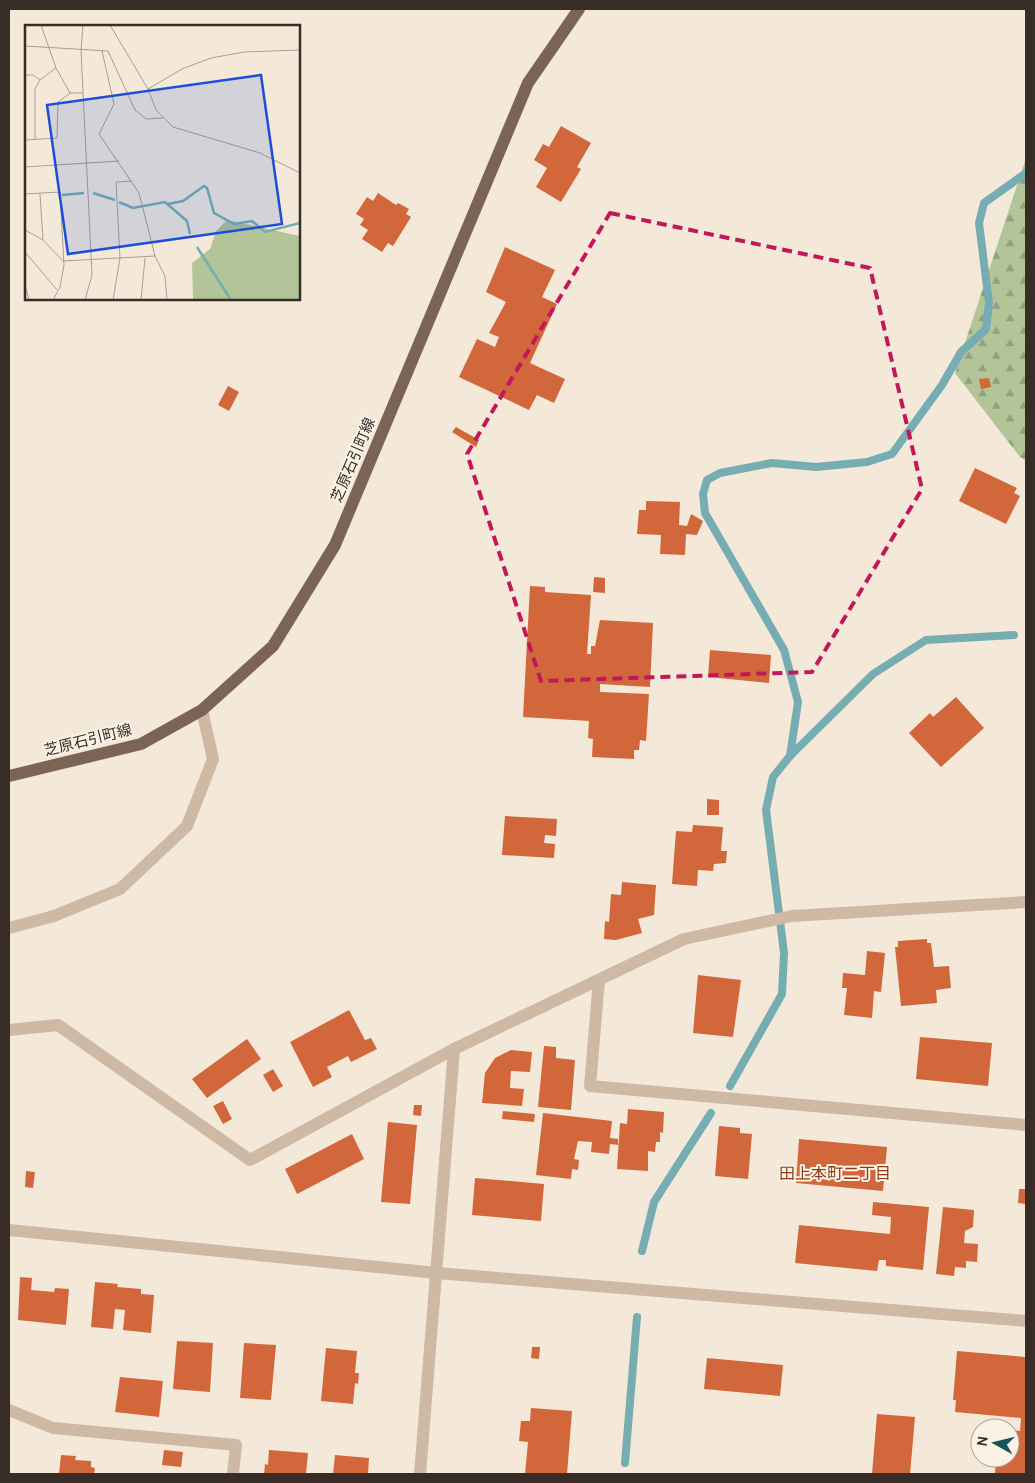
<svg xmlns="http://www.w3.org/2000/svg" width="1035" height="1483" font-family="Cabin,'Noto Sans JP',sans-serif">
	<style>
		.forest { fill: url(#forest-firs) }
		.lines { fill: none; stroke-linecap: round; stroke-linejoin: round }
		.stream { stroke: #75adb3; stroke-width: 8 }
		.building { fill: #d1673a }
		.minor { stroke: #cdb9a4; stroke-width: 12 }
		.major { stroke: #7b6456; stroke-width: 12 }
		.marked { fill: none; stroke: #c2185b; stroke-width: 4; stroke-dasharray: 10 6; stroke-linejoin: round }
		.labels { text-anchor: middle; stroke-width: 4; stroke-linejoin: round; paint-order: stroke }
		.street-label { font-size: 15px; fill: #372d26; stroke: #fbf2e6 }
		.neighbourhood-label { font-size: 16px; fill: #8d3b18; stroke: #fbf2e6 }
		.inset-river { fill: none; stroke: #75adb3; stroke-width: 2.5 }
		.inset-road { fill: none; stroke: #a89e91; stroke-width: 1 }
		.view { fill: #1d4ed8; fill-opacity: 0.15; stroke: #1d4ed8; stroke-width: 2.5 }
		.inset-edge { fill: none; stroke: #372d26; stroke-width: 2.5 }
	</style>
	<defs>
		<pattern id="forest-firs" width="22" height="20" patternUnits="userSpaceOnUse" patternTransform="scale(1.25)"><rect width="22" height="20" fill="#b2c498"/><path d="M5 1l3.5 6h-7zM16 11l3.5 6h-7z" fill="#92a07c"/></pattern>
	</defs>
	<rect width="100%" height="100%" fill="#f4e9d9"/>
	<polygon class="forest" points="1026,158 1026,460 1020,457 955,373"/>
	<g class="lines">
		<g class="stream">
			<polyline points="790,756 798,702 784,650 705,513 703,494 707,480 720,473 772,463 816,467 867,462 892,454 942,385 961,352 986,329 989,303 979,223 984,203 1026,173"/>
			<polyline points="730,1086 782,994 784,953 766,810 773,777 790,756 873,674 926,640 1014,635"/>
			<polyline points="642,1251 654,1202 711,1113"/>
			<polyline points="625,1463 637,1317"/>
		</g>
	</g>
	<g class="building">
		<polygon points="561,126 591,143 577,167 581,169 561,202 536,187 547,168 534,160 543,144 549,147"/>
		<polygon points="378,193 396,205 398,203 409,209 406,214 411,217 393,246 388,243 382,252 362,239 368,230 360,225 364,219 356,214 367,197 373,201"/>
		<polygon points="505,247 555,270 542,297 557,304 530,363 565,379 554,403 537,395 529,410 459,377 477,339 495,347 499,337 489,333 506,302 486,292"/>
		<polygon points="989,378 991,387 981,389 979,379"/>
		<polygon points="228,386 239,392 229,411 218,405"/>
		<polygon points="456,427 479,440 476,447 452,432"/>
		<polygon points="975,468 1017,488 1014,493 1020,496 1006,524 959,501"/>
		<polygon points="646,501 680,502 679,525 687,526 691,514 703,521 697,535 686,534 685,555 660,554 661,535 637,534 639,510 646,510"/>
		<polygon points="594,577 605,578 605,593 593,592"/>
		<polygon points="530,586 545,587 545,592 591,595 587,654 591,654 591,646 595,646 600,620 653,623 650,687 600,684 600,692 649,694 646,741 640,740 639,750 634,750 634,759 592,757 593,739 588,738 589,721 523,717"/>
		<polygon points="710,650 771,655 769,683 708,677"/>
		<polygon points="956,697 984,728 941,767 909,733 930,713 933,717"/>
		<polygon points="707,799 719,800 719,815 707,815"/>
		<polygon points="505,816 557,819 556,836 545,835 544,843 555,844 554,858 502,855"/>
		<polygon points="693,825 723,827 721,851 727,851 726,863 714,864 713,871 698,870 697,886 672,884 676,831 692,832"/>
		<polygon points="622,882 656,885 654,915 638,919 642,933 616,940 604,939 605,921 609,922 611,894 621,895"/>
		<polygon points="927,939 927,943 931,943 934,967 949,966 951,988 936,990 937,1003 901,1006 895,947 898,947 898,941"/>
		<polygon points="867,951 885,953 881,992 874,991 872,1018 844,1015 847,988 842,988 843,973 865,975"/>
		<polygon points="698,975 741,980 733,1037 693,1033"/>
		<polygon points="349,1010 365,1040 371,1038 377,1049 351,1062 348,1056 327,1067 332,1077 313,1087 290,1042"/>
		<polygon points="920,1037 992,1043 988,1086 916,1079"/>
		<polygon points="247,1039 261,1059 207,1098 192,1079"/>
		<polygon points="544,1046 556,1047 556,1058 575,1060 571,1110 538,1107"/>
		<polygon points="511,1050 532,1052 530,1072 511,1071 510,1088 524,1089 522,1106 482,1103 485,1073 495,1058"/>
		<polygon points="273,1069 283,1086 273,1092 263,1075"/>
		<polygon points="223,1101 232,1119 223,1124 213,1106"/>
		<polygon points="414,1105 422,1105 421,1116 413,1115"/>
		<polygon points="628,1109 664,1112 663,1133 660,1132 660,1142 656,1142 655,1152 648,1151 648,1171 617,1169 620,1123 627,1124"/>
		<polygon points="503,1111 535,1114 534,1122 502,1119"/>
		<polygon points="543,1113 612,1121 610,1138 618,1139 618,1145 610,1144 609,1154 591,1152 592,1142 578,1141 574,1159 579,1160 578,1170 572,1169 571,1179 536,1175"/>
		<polygon points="388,1122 417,1125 410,1204 381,1202"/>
		<polygon points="719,1126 740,1128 740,1133 752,1134 748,1179 715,1176"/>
		<polygon points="352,1134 364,1159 297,1194 285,1169"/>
		<polygon points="799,1139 887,1147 883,1191 796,1183"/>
		<polygon points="26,1171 35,1172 33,1188 25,1187"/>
		<polygon points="475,1178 544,1184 541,1221 472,1215"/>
		<polygon points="1019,1189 1026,1189 1026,1204 1018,1203"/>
		<polygon points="873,1202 929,1207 923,1270 886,1266 886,1260 879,1260 877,1271 795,1263 799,1225 890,1234 891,1217 872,1215"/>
		<polygon points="943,1207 974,1210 973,1227 965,1231 964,1243 978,1244 977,1262 966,1261 966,1268 955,1267 954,1276 936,1274"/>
		<polygon points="20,1277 32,1278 31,1290 54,1292 55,1288 69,1289 66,1325 18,1320"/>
		<polygon points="95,1282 118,1284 117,1287 141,1289 141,1294 154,1295 151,1333 123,1330 125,1310 115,1309 113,1329 91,1327"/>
		<polygon points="177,1341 213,1343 210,1392 173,1389"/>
		<polygon points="244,1343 276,1345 271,1400 240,1398"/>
		<polygon points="532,1347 540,1347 539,1359 531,1358"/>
		<polygon points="326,1348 357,1351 355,1373 359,1373 358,1384 355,1383 353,1404 321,1401"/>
		<polygon points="957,1351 1026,1357 1026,1474 995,1474 996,1458 1010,1458 1010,1430 1020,1431 1021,1418 955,1412 956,1400 953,1400"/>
		<polygon points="707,1358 783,1365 780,1396 704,1389"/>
		<polygon points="120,1377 163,1381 159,1417 115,1412"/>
		<polygon points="531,1408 572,1411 567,1474 525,1474 528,1442 519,1441 521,1421 530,1421"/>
		<polygon points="877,1414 915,1417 910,1474 872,1474"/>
		<polygon points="164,1450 183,1452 181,1467 162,1465"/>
		<polygon points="269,1450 308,1453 306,1474 264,1474 265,1464 268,1465"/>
		<polygon points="61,1455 76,1456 75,1460 91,1461 91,1467 95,1468 94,1474 59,1474"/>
		<polygon points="335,1455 369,1458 368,1474 333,1474"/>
	</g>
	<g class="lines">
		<g class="minor">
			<polyline points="9,928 54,916 120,889 187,826 213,759 202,710"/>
			<polyline points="599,980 590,1086 1026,1125"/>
			<polyline points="9,1030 58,1025 250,1160 454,1049 684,939 792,916 1026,902"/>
			<polyline points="9,1230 437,1273 1026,1321"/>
			<polyline points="9,1410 53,1428 236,1445 233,1474"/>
			<polyline points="420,1474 454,1049"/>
		</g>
		<polyline class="major" points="9,776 141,744 202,710 273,646 335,545 528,83 579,9"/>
	</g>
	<path class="marked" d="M610,213L870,268L922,489L812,672L541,681L467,454Z"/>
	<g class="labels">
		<g class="street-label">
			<text transform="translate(353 460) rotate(-67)" y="5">芝原石引町線</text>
			<text transform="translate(88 740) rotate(-14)" y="5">芝原石引町線</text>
		</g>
		<g class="neighbourhood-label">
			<text x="835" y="1179">田上本町二丁目</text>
		</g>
	</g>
	<g transform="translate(25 25)">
		<rect width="275" height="275" fill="#f4e9d9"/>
		<path d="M202,195L275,211V275H168L167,238L185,224L191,206Z" fill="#b2c498"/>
		<path class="inset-river" d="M68,168L90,175M37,170L59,168M94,177L108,183L140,177L162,196L165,209M143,179L158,176L179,161L182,163L189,188L209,199L227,196L240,207L275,198M172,222L206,275"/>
		<path class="inset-road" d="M16,0L31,43L45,68M58,0L56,26L67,250L60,275M85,0L123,64L131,85L148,102L235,128L275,148M133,0H158M0,21L83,26L110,85L121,94L138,93M77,26L89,79L74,109L114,168L130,231L140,251L142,275M0,50H8L15,55M123,64L157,44L186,33L219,27L275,25M10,114V64L15,55L31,43M0,115L32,113L33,77L45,68H58M0,142L94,136M0,169L35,167L39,240L35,262L28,275M15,169L18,215M0,205L18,215L38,236L130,231M0,227L32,265M0,260L4,275M88,275L95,233L91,157L107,156M116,275L120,233"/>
		<path class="view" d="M236,50L257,199L43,229L22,80Z"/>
		<rect width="275" height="275" class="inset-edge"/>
	</g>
	<rect width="1035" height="1483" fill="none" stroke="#372d26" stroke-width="20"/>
	<g transform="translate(995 1443) rotate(278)"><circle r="24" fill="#fbf2e6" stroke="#ada399"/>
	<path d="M0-4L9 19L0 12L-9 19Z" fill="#18545c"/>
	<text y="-8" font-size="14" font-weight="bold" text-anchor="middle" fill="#372d26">N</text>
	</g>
</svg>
